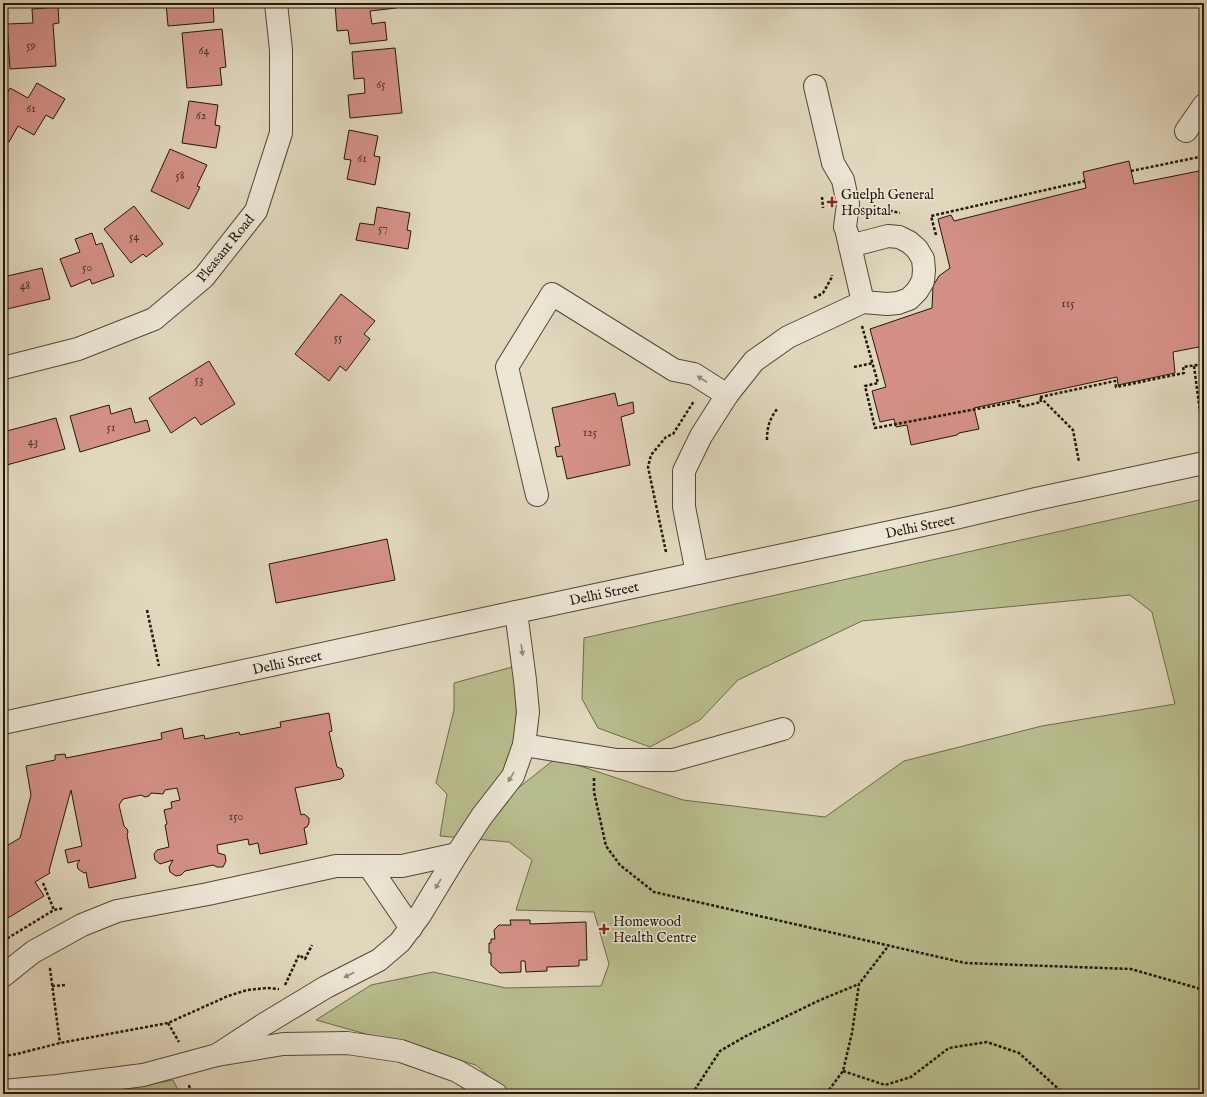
<svg xmlns="http://www.w3.org/2000/svg" width="1207" height="1097" font-family="'IM FELL English',serif">
	<style>
		.green { fill: #b8bd8d; stroke: #6c6a4c }
		.building { fill: #d49087; stroke: #21170a }
		.lines { fill: none; stroke-linecap: round; stroke-linejoin: round }
		.minor-casing { stroke: #514737; stroke-width: 24 }
		.path { stroke: #21170a; stroke-width: 2.5; stroke-dasharray: 3 2; stroke-linecap: butt }
		.minor { stroke: #ebe5d4; stroke-width: 22 }
		.oneway { fill: #908879 }
		.poi-dot { fill: #8f2418; stroke: #ebe5d4; stroke-width: 1.5 }
		.labels { text-anchor: middle; stroke-width: 3; stroke-linejoin: round; paint-order: stroke }
		.number-label { font-size: 12px; fill: #4e3529 }
		.poi-label { font-size: 14px; fill: #21170a; stroke: #ebe5d4; text-anchor: start }
		.street-label { font-size: 14px; fill: #21170a; stroke: #ebe5d4 }
	</style>
	<rect width="100%" height="100%" fill="#e0d7bd"/>
	<filter id="stains"><feTurbulence type="fractalNoise" baseFrequency=".005" numOctaves="4"/><feColorMatrix values="0 0 0 0 .2 0 0 0 0 .09 0 0 0 0 .02 0 0 0 .5 -.17"/></filter>
	<radialGradient id="worn" r=".72"><stop offset=".6" stop-color="#630" stop-opacity="0"/><stop offset="1" stop-color="#630" stop-opacity=".3"/></radialGradient>
	<g class="green">
		<polygon points="1204,499 1204,1094 508,1094 476,1065 316,1020 371,985 433,972 506,988 601,986 609,964 594,912 516,910 532,860 509,842 440,836 447,794 436,783 454,710 454,683 516,666 517,789 556,758 683,800 825,817 904,761 1042,726 1175,704 1152,612 1130,595 862,621 738,680 700,720 650,747 598,728 582,699 584,638"/>
		<polygon points="173,1080 180,1094 86,1094 108,1092"/>
	</g>
	<g class="building">
		<polygon points="166,3 213,3 214,22 168,26"/>
		<polygon points="335,3 395,3 396,8 370,11 372,24 385,22 387,40 350,44 348,30 337,31"/>
		<polygon points="58,7 59,23 53,24 56,66 10,69 7,24 33,23 32,9"/>
		<polygon points="222,29 226,67 220,68 222,85 187,88 182,33"/>
		<polygon points="395,48 402,113 350,118 348,95 365,93 364,78 354,79 352,52"/>
		<polygon points="37,83 65,99 53,119 46,115 34,135 18,126 9,142 3,138 3,101 10,88 28,98"/>
		<polygon points="189,101 218,105 215,125 220,126 216,148 182,143"/>
		<polygon points="349,130 378,136 374,156 380,157 375,185 347,179 351,160 344,159"/>
		<polygon points="170,149 207,165 197,186 200,187 189,209 151,191"/>
		<polygon points="1129,161 1134,184 1204,170 1204,346 1173,352 1175,373 1118,385 1117,377 974,408 979,429 959,433 957,435 911,445 907,425 896,427 894,419 880,422 872,391 886,387 870,329 932,308 933,286 939,276 950,268 938,219 951,215 954,221 1086,188 1083,172"/>
		<polygon points="134,206 163,244 146,257 143,254 131,263 104,229"/>
		<polygon points="377,207 410,213 407,230 411,231 408,249 356,240 360,223 374,225"/>
		<polygon points="92,233 96,245 102,243 114,276 92,284 90,279 71,287 60,259 80,252 75,239"/>
		<polygon points="42,268 50,299 7,309 3,292 3,277"/>
		<polygon points="341,294 375,321 364,334 370,339 346,371 340,366 329,381 295,354"/>
		<polygon points="209,361 235,404 201,425 195,417 171,433 149,398"/>
		<polygon points="615,393 618,406 633,402 634,413 621,417 630,465 567,479 562,456 557,457 555,447 560,446 552,408"/>
		<polygon points="109,405 111,414 131,408 135,423 147,420 150,431 80,452 70,416"/>
		<polygon points="56,418 65,449 3,466 3,432"/>
		<polygon points="387,539 395,580 276,603 269,564"/>
		<polygon points="329,713 332,731 329,732 337,767 342,769 344,776 341,779 295,788 301,815 304,814 309,818 309,823 307,827 304,828 307,844 260,854 258,843 249,845 248,839 217,845 218,853 225,855 226,861 223,867 217,867 213,865 185,871 181,875 176,876 170,872 169,867 173,860 160,864 155,860 154,854 157,850 169,847 165,825 167,824 164,810 172,808 171,802 180,800 177,788 165,790 163,794 151,793 149,796 145,797 141,795 123,799 119,805 124,826 127,829 128,832 127,835 136,878 89,888 86,872 84,873 78,869 77,864 80,860 68,863 65,850 82,846 71,790 49,871 50,873 35,882 44,896 3,921 3,848 20,838 31,795 26,766 55,760 55,755 65,754 66,758 162,739 161,733 182,728 184,739 204,735 205,739 239,732 240,735 281,727 280,722"/>
		<polygon points="510,920 530,920 530,924 586,922 587,960 579,960 579,966 547,967 547,971 526,972 525,961 521,961 521,972 500,973 491,965 491,953 489,953 489,943 491,943 491,939 495,939 494,930 499,925 511,925"/>
	</g>
	<g class="lines">
		<g class="minor-casing">
			<g id="minor">
				<polyline points="815,86 833,163 843,180 848,204 845,227"/>
				<polyline points="1186,131 1204,105"/>
				<polyline points="847,233 863,302"/>
				<polyline points="3,368 78,349 154,319 204,277 256,211 281,133 281,50 276,3"/>
				<polyline points="537,495 507,367 552,294 674,370 694,374 727,395"/>
				<polyline points="697,573 684,507 684,471 701,436 727,395 754,361 788,337 863,302 887,304 898,303 909,299 917,291 923,281 924,270 923,259 917,249 909,242 899,237 888,236 850,246"/>
				<polyline points="3,723 516,612 951,519 1036,499 1204,463"/>
				<polyline points="524,745 617,760 673,760 783,729"/>
				<polyline points="369,866 411,928"/>
				<polyline points="3,976 33,952 82,925 117,911 208,894 336,866 402,866 457,854"/>
				<polyline points="217,1055 263,1025 326,987 379,960 400,942 420,915 457,854 482,816 513,776 524,745 528,712 525,680 516,612"/>
				<polyline points="3,1091 57,1086 143,1075 217,1055 283,1044 347,1043 401,1051 457,1071 496,1094"/>
			</g>
		</g>
		<g class="path">
			<polyline points="1131,171 1204,156"/>
			<polyline points="822,197 823,208"/>
			<polyline points="870,211 883,209 900,213"/>
			<polyline points="936,235 931,216 1085,181"/>
			<polyline points="814,298 823,293 832,277 832,275"/>
			<polyline points="862,326 878,383 865,386 875,428 1019,401 1020,407 1041,402 1040,397 1115,381 1116,387 1184,373 1183,367 1204,364"/>
			<polyline points="1194,366 1203,435"/>
			<polyline points="854,367 873,363"/>
			<polyline points="1040,397 1073,430 1079,462"/>
			<path d="M767,440C767,426 770,418 778,408"/>
			<polyline points="666,552 648,467 651,455 666,437 673,434 694,401"/>
			<polyline points="147,610 159,666"/>
			<polyline points="594,778 594,792 606,846 620,865 654,892 965,963 1131,969 1204,990"/>
			<polyline points="43,883 54,910"/>
			<polyline points="3,941 54,910 64,908"/>
			<polyline points="49,969 50,969 60,1043"/>
			<polyline points="285,985 299,955 305,959 312,945"/>
			<polyline points="52,986 66,985"/>
			<polyline points="168,1023 179,1042"/>
			<polyline points="3,1056 17,1054 60,1043 168,1023 228,996 247,990 267,988 279,989"/>
			<polyline points="843,1071 885,1085 911,1077 949,1048 987,1042 1019,1053 1064,1094"/>
			<polyline points="189,1085 191,1094"/>
			<polyline points="202,1094 213,1092 213,1094"/>
			<polyline points="692,1094 720,1051 746,1036 820,1000 859,984"/>
			<polyline points="826,1094 843,1071 852,1033 859,984 889,945"/>
		</g>
		<use href="#minor" class="minor"/>
	</g>
	<defs><path id="oneway-solid" d="M-6-.8H1V-3.2L6.5 0L1 3.2V.8H-6Z"/></defs>
	<g class="oneway">
		<use href="#oneway-solid" transform="translate(702 379) rotate(-147)"/>
		<use href="#oneway-solid" transform="translate(522 650) rotate(82)"/>
		<use href="#oneway-solid" transform="translate(511 777) rotate(121)"/>
		<use href="#oneway-solid" transform="translate(438 884) rotate(121)"/>
		<use href="#oneway-solid" transform="translate(349 975) rotate(153)"/>
	</g>
	<g class="poi-dot">
		<path d="M830 196h4v4h4v4h-4v4h-4v-4h-4v-4h4z"/>
		<path d="M602 923h4v4h4v4h-4v4h-4v-4h-4v-4h4z"/>
	</g>
	<g class="labels">
		<g class="number-label">
			<text x="31" y="49">59</text>
			<text x="204" y="54">64</text>
			<text x="381" y="88">65</text>
			<text x="31" y="112">61</text>
			<text x="201" y="119">62</text>
			<text x="362" y="162">61</text>
			<text x="180" y="179">58</text>
			<text x="383" y="232">57</text>
			<text x="134" y="240">54</text>
			<text x="87" y="271">50</text>
			<text x="25" y="289">48</text>
			<text x="1068" y="307">115</text>
			<text x="338" y="341">55</text>
			<text x="199" y="383">53</text>
			<text x="111" y="431">51</text>
			<text x="590" y="436">125</text>
			<text x="33" y="445">43</text>
			<text x="236" y="820">150</text>
		</g>
		<g class="poi-label">
			<text x="841" y="199">Guelph General<tspan x="841" dy="16">Hospital</tspan></text>
			<text x="613" y="926">Homewood<tspan x="613" dy="16">Health Centre</tspan></text>
		</g>
		<g class="street-label">
			<text transform="translate(225 248) rotate(-51)" y="5">Pleasant Road</text>
			<text transform="translate(920 526) rotate(-12)" y="5">Delhi Street</text>
			<text transform="translate(604 593) rotate(-12)" y="5">Delhi Street</text>
			<text transform="translate(287 662) rotate(-12)" y="5">Delhi Street</text>
		</g>
	</g>
	<rect width="1207" height="1097" fill="none" stroke="#e0d7bd" stroke-width="16"/>
	<rect x="4" y="4" width="1199" height="1089" fill="none" stroke="#21170a" stroke-width="2"/>
	<rect x="8" y="8" width="1191" height="1081" fill="none" stroke="#21170a"/>
	<rect width="100%" height="100%" filter="url(#stains)"/>
	<rect width="100%" height="100%" fill="url(#worn)"/>
</svg>
